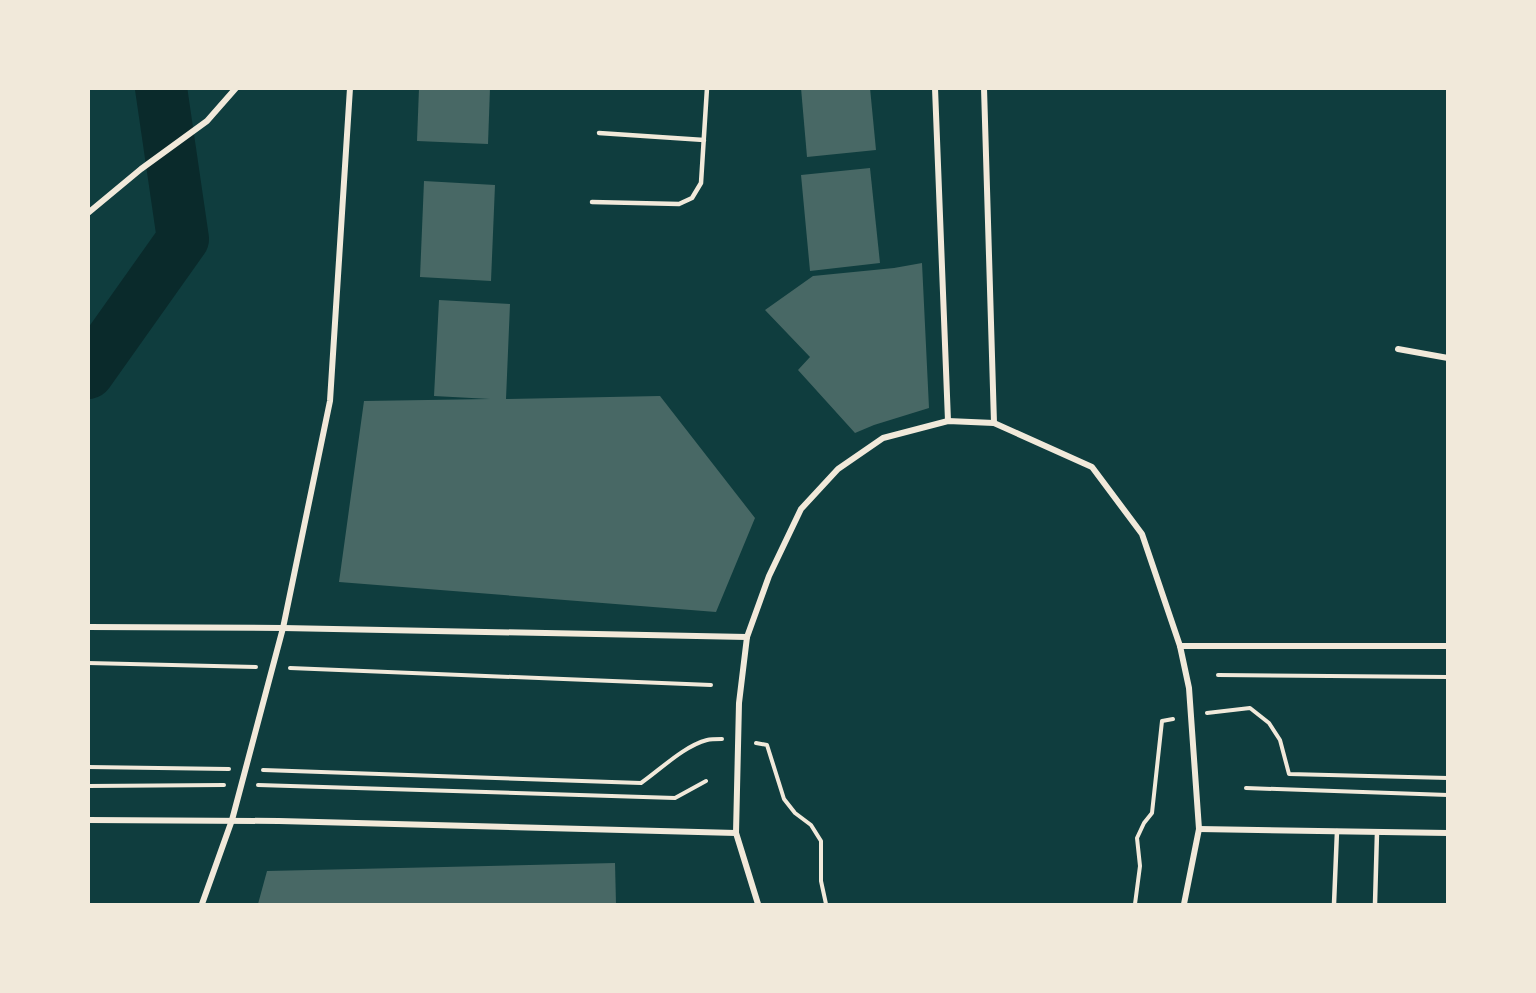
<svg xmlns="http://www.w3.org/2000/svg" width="1536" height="993" font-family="'DM Sans',sans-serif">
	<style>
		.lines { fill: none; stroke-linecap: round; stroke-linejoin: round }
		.river { stroke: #0a2a2b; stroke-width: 52 }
		.building { fill: #486865 }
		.path { stroke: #f1e9da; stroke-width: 4 }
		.service { stroke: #f1e9da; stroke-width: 4.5 }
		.minor { stroke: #f1e9da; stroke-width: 6 }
	</style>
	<rect width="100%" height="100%" fill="#0f3d3e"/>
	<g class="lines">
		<polyline class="river" points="88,373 183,239 161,88"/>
	</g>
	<g class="building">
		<polygon points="419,88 490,88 488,144 417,141"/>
		<polygon points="801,88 870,88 876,150 807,157"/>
		<polygon points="870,168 880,263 810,271 801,175"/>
		<polygon points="424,181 495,185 491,281 420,277"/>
		<polygon points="922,263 929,408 874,425 855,433 798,370 810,357 765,310 813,276 894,268"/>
		<polygon points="439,300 510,304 506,399 660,396 755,518 716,612 339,582 364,401 490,399 434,396"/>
		<polygon points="615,863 616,904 258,904 267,871"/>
	</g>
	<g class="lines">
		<g class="path">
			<polyline points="88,663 256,667"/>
			<polyline points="290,668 711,685"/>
			<polyline points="1218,675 1448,677"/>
			<polyline points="1207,713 1250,708 1269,723 1280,740 1289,774 1448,778"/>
			<polyline points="756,743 767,745 784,799 795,813 811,825 821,841 821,881 826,904"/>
			<polyline points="88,767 229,769"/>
			<path d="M263,770L641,783C661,769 684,746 707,740C711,739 717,739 722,739"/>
			<polyline points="258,785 675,798 706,781"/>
			<polyline points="88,786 224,785"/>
			<polyline points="1246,788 1448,795"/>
			<polyline points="1135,904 1140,866 1137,838 1144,823 1152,813 1162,721 1173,719"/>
		</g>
		<g class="service">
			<polyline points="599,133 704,140"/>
			<polyline points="592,202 679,204 692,198 701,183 707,88"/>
			<polyline points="1334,904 1337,831"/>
			<polyline points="1375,904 1377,832"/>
		</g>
		<g class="minor">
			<polyline points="935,88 948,421"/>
			<polyline points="984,88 994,423"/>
			<polyline points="88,213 141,169 207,121 236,88"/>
			<polyline points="1398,349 1448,358"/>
			<polyline points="88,627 283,628 747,637"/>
			<polyline points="1180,646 1448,646"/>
			<polyline points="88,820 279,821 736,833"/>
			<polyline points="1199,829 1448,833"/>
			<polyline points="202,904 232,820 283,628 330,401 350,88"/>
			<polyline points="758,904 736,833 739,703 747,637 769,576 801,509 838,469 883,438 948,421 994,423 1092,467 1142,534 1180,646 1189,688 1199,829 1184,904"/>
		</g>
	</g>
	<rect width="1536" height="993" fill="none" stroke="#f1e9da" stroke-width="180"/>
</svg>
